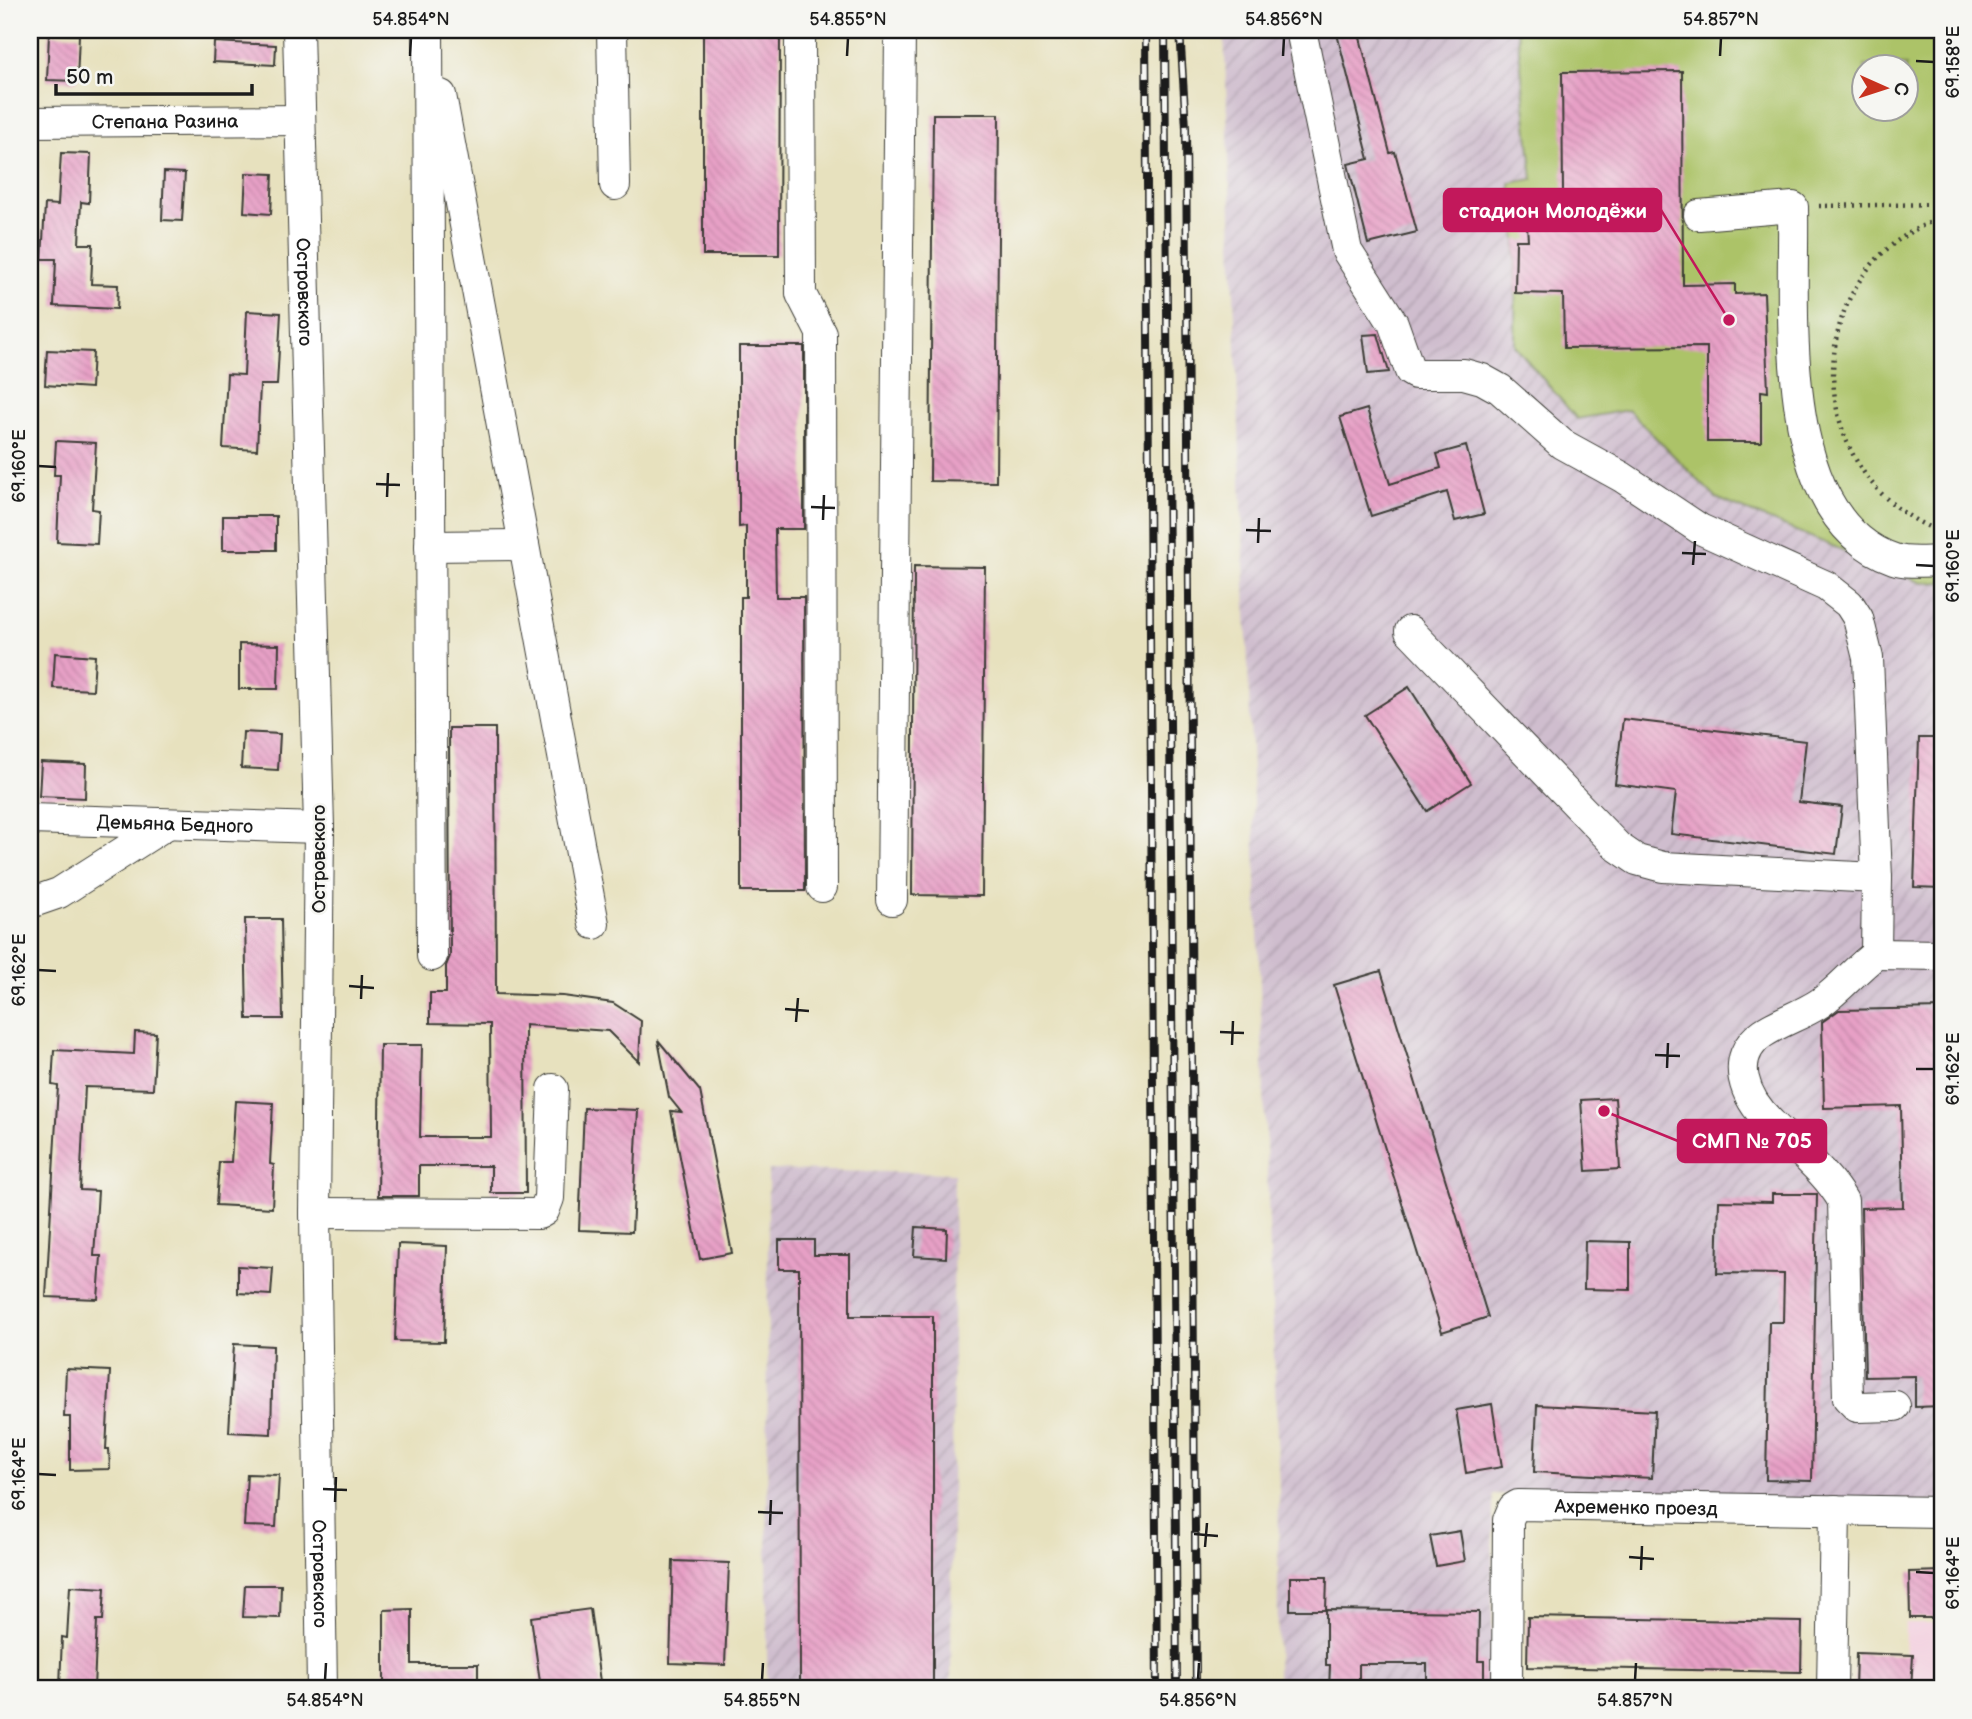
<svg xmlns="http://www.w3.org/2000/svg" width="1972" height="1719" font-family="'Balsamiq Sans',sans-serif">
	<style>
		.built { fill: #f3cfdf }
		.industrial { fill: url(#industrial-furrows) }
		.green { fill: #acc368; stroke: #647042; stroke-width: 2; fill-rule: evenodd }
		.building { fill: url(#building-back-hatch) }
		.lines { fill: none; stroke-linecap: round; stroke-linejoin: round }
		.minor-casing { stroke: #3a3a34; stroke-width: 32 }
		.path { stroke: #3a3a34; stroke-width: 4.5; stroke-dasharray: 2 5; stroke-linecap: butt }
		.minor { stroke: #fff; stroke-width: 30 }
		.rail-casing { stroke: #1c1c1c; stroke-width: 8 }
		.rail { stroke: #f6f6f2; stroke-width: 5; stroke-dasharray: 16; stroke-linecap: butt }
		.ticks { fill: none; stroke: #1c1c1c; stroke-width: 2.5 }
		.labels { text-anchor: middle; stroke-width: 5; stroke-linejoin: round; paint-order: stroke }
		.street-label { font-size: 19px; fill: #1c1c1c; stroke: #f6f6f2 }
		.leader { fill: none; stroke: #c2185b; stroke-width: 2.5 }
		.callout-dot { fill: #c2185b; stroke: #f6f6f2; stroke-width: 2.5 }
		.callout { fill: #c2185b; stroke: #c2185b; stroke-width: 2.5 }
		.callout-label { font-size: 21px; text-anchor: middle; font-weight: bold; fill: #fff }
		.neatline { fill: none; stroke: #1c1c1c; stroke-width: 2.5 }
		.ticks-label { font-size: 18px; text-anchor: middle; fill: #1c1c1c }
	</style>
	<defs>
		<pattern id="industrial-furrows" width="10" height="10" patternUnits="userSpaceOnUse" patternTransform="scale(1.75)"><rect width="10" height="10" fill="#cfbdce"/><path d="M-1 1l2-2M0 10L10 0M9 11l2-2" fill="none" stroke="#b1a2b0"/></pattern>
		<pattern id="building-back-hatch" width="6" height="6" patternUnits="userSpaceOnUse" patternTransform="scale(1.75)"><rect width="6" height="6" fill="#e7a0c6"/><path d="M-1 5l2 2M0 0l6 6M5-1l2 2" fill="none" stroke="#c689aa"/></pattern>
	</defs>
	<rect width="100%" height="100%" fill="#f6f6f2"/>
	<filter id="ink" filterUnits="userSpaceOnUse"><feTurbulence type="fractalNoise" baseFrequency=".0143" numOctaves="2"/><feDisplacementMap in="SourceGraphic" scale="14" xChannelSelector="R" yChannelSelector="G"/><feConvolveMatrix kernelMatrix="1 2 1 2 8 2 1 2 1" color-interpolation-filters="sRGB"/></filter>
	<filter id="wash" filterUnits="userSpaceOnUse"><feTurbulence type="fractalNoise" baseFrequency=".00686" numOctaves="4" result="noise"/><feDisplacementMap in="SourceGraphic" scale="28" xChannelSelector="R" yChannelSelector="G"/><feGaussianBlur stdDeviation="1.57" result="paint"/><feColorMatrix in="noise" values="0 0 0 0 0 0 0 0 0 0 0 0 0 0 0 0 0 1.4 0 .05"/><feComposite in="paint" operator="in"/></filter>
	<g filter="url(#wash)">
		<rect width="100%" height="100%" fill="#e7e1be"/>
		<polygon class="built" points="1905,1623 1942,1623 1942,1689 1904,1689"/>
		<g class="industrial">
			<polygon points="1224,30 1517,30 1533,179 1510,183 1516,240 1515,346 1576,419 1628,410 1716,498 1922,583 1942,582 1942,1503 1493,1494 1492,1689 1277,1689 1279,1490"/>
			<polygon points="768,1170 954,1173 951,1689 767,1689"/>
		</g>
		<path class="green" d="M1517,30H1942V582L1922,583L1716,498L1628,410L1577,419L1515,346L1516,240L1510,183L1533,179ZM1864,66H1906V108H1864Z"/>
		<g id="blocks">
			<g class="building">
				<polygon points="703,30 780,30 779,255 703,255"/>
				<polygon points="1336,30 1358,30 1390,153 1395,152 1417,232 1368,244 1348,164 1369,159"/>
				<polygon points="49,34 79,35 77,81 47,80"/>
				<polygon points="214,42 276,45 275,65 213,62"/>
				<polygon points="1682,71 1683,285 1735,284 1735,294 1764,293 1768,392 1761,391 1761,442 1707,442 1707,347 1564,348 1563,294 1515,293 1516,240 1528,240 1525,196 1563,194 1562,72"/>
				<polygon points="933,114 999,114 996,482 930,481"/>
				<polygon points="61,153 91,154 89,203 81,202 79,244 93,244 91,284 118,285 117,309 54,306 56,259 42,259 45,204 58,205"/>
				<polygon points="164,172 185,173 182,221 162,220"/>
				<polygon points="246,173 273,174 271,214 244,212"/>
				<polygon points="247,311 281,313 277,385 260,385 257,450 223,448 227,374 244,375"/>
				<polygon points="1378,334 1389,372 1368,374 1363,335"/>
				<polygon points="739,346 804,346 804,529 775,529 776,597 804,597 805,891 741,891 741,597 746,597 746,526 739,527"/>
				<polygon points="47,350 93,352 91,388 45,385"/>
				<polygon points="1367,409 1390,484 1441,468 1437,454 1466,446 1484,514 1455,521 1447,492 1371,516 1340,417"/>
				<polygon points="56,441 96,443 92,509 99,510 97,544 57,542 60,475 54,475"/>
				<rect x="223" y="516" width="53" height="34"/>
				<polygon points="914,566 985,567 982,896 912,895"/>
				<polygon points="239,644 279,645 278,689 239,689"/>
				<polygon points="55,653 95,656 93,690 53,688"/>
				<polygon points="1409,687 1471,783 1427,811 1365,715"/>
				<polygon points="1623,719 1806,741 1799,802 1842,807 1836,854 1671,834 1676,792 1615,784"/>
				<polygon points="449,728 495,728 496,994 563,996 613,1003 641,1021 639,1062 608,1031 525,1025 526,1193 491,1193 491,1166 419,1166 419,1196 378,1196 380,1045 422,1045 420,1137 491,1137 490,1024 430,1023 430,993 446,993 446,966 450,956"/>
				<polygon points="243,732 280,734 278,770 241,768"/>
				<polygon points="1919,738 1942,738 1942,888 1914,887"/>
				<polygon points="41,762 86,764 85,798 39,796"/>
				<polygon points="245,919 281,919 283,1019 247,1019"/>
				<polygon points="1381,971 1488,1317 1442,1332 1334,985"/>
				<polygon points="1942,1008 1942,1406 1915,1407 1915,1376 1865,1377 1861,1208 1903,1207 1901,1106 1824,1108 1822,1022 1839,1010"/>
				<polygon points="135,1032 156,1033 153,1089 85,1087 80,1190 98,1191 94,1256 101,1256 98,1299 46,1297 58,1086 52,1085 54,1050 134,1054"/>
				<polygon points="658,1040 700,1091 732,1253 700,1259 671,1111 681,1112 669,1097"/>
				<polygon points="1615,1098 1620,1169 1586,1171 1581,1100"/>
				<polygon points="235,1101 273,1103 270,1164 274,1165 272,1208 216,1205 219,1162 231,1162"/>
				<polygon points="584,1108 638,1110 632,1232 579,1230"/>
				<polygon points="1772,1194 1817,1194 1812,1481 1766,1480 1769,1322 1783,1322 1784,1274 1717,1273 1719,1201 1772,1202"/>
				<polygon points="916,1227 947,1229 946,1258 914,1256"/>
				<polygon points="779,1240 814,1240 814,1255 850,1255 850,1316 933,1316 933,1689 800,1689 799,1269 779,1269"/>
				<polygon points="1585,1241 1630,1242 1630,1290 1584,1289"/>
				<polygon points="398,1244 447,1246 444,1342 395,1341"/>
				<polygon points="238,1266 273,1268 271,1295 238,1293"/>
				<polygon points="234,1344 273,1346 271,1434 229,1432"/>
				<polygon points="66,1369 110,1371 106,1449 109,1449 110,1469 70,1470 70,1417 64,1417"/>
				<polygon points="1492,1404 1502,1467 1466,1473 1456,1410"/>
				<polygon points="1537,1405 1655,1411 1652,1478 1534,1472"/>
				<polygon points="247,1474 279,1475 276,1527 244,1526"/>
				<polygon points="1460,1531 1465,1561 1436,1566 1430,1536"/>
				<polygon points="673,1561 729,1563 725,1665 670,1663"/>
				<polygon points="1942,1571 1942,1618 1910,1618 1909,1572"/>
				<polygon points="1290,1577 1327,1577 1326,1610 1290,1610"/>
				<polygon points="245,1585 281,1585 280,1618 243,1617"/>
				<polygon points="70,1586 105,1588 103,1620 97,1620 94,1688 60,1686 62,1637 67,1638"/>
				<polygon points="412,1609 412,1664 478,1664 478,1689 384,1689 384,1610"/>
				<polygon points="590,1609 601,1689 541,1689 531,1617"/>
				<polygon points="1326,1610 1479,1612 1478,1661 1484,1661 1484,1689 1427,1689 1427,1664 1359,1664 1359,1689 1329,1689 1330,1665 1326,1665"/>
				<polygon points="1528,1617 1802,1622 1801,1672 1527,1667"/>
				<polygon points="1856,1653 1913,1655 1911,1689 1855,1689"/>
			</g>
		</g>
	</g>
	<g filter="url(#ink)">
		<use href="#blocks" fill-opacity="0" stroke="#3a3a34" stroke-width="2"/>
		<g class="lines">
			<g class="minor-casing">
				<g id="minor">
					<path id="s1" d="M298,30L319,828L315,1213L322,1689"/>
					<polyline points="428,30 432,956"/>
					<polyline points="612,30 615,185"/>
					<polyline points="800,30 801,294 821,333 822,887"/>
					<polyline points="1301,30 1347,251 1393,323 1410,371 1415,374 1464,374 1482,379 1500,389 1562,444 1622,477 1700,529 1826,586 1849,604 1858,618 1868,658 1877,878 1876,954 1942,955"/>
					<polyline points="441,95 594,924"/>
					<path id="s2" d="M30,122L299,120"/>
					<path d="M1699,215L1793,207C1795,308 1774,518 1894,559C1909,564 1927,561 1942,561"/>
					<polyline points="430,546 524,545"/>
					<polyline points="1410,631 1618,847 1637,860 1663,867 1877,878"/>
					<path id="s3" d="M30,819L319,828"/>
					<polyline points="892,900 900,30"/>
					<polyline points="30,903 59,893 167,824"/>
					<path d="M1876,954C1856,969 1840,989 1820,1003C1802,1015 1781,1021 1763,1033C1727,1058 1745,1098 1771,1123C1795,1148 1826,1171 1843,1201L1848,1398L1857,1407L1895,1406"/>
					<polyline points="315,1213 539,1214 544,1211 549,1198 553,1089"/>
					<path id="s4" d="M1507,1689L1508,1520L1513,1508L1518,1505L1942,1512"/>
					<polyline points="1832,1689 1835,1510"/>
				</g>
			</g>
			<g class="path">
				<polyline points="1819,206 1942,204"/>
				<path d="M1941,532C1799,479 1795,267 1942,218"/>
			</g>
			<use href="#minor" class="minor"/>
			<g class="rail-casing">
				<g id="rail">
					<polyline points="1146,30 1157,1689"/>
					<polyline points="1165,30 1177,1689"/>
					<polyline points="1180,30 1186,128 1196,1689"/>
				</g>
			</g>
			<use href="#rail" class="rail"/>
		</g>
	</g>
	<path class="ticks" d="M410,56L411,38M847,56L848,38M1283,56L1284,38M1720,56L1721,38M1916,61L1934,62M38,466L56,467M376,484L400,485M387,497L388,473M811,507L835,508M823,520L824,495M1246,530L1271,531M1258,543L1259,518M1682,553L1706,554M1693,565L1695,541M1916,565L1934,566M38,970L56,971M349,986L374,988M361,999L362,975M785,1009L809,1011M796,1022L798,998M1220,1032L1244,1033M1232,1045L1233,1021M1655,1055L1680,1056M1667,1068L1668,1043M1916,1069H1934M38,1474L56,1475M323,1489L347,1490M335,1502L336,1477M758,1512L783,1513M770,1525L771,1500M1194,1534L1218,1536M1205,1547L1207,1523M1629,1557L1654,1559M1641,1570L1642,1546M1916,1572L1934,1573M325,1680L326,1663M762,1680L763,1663M1198,1680L1199,1663M1635,1680L1636,1663"/>
	<g class="labels">
		<g class="street-label">
			<text dy="7" stroke="none"><textPath href="#s2" startOffset="135">Степана Разина</textPath></text>
			<text dy="7" stroke="none"><textPath href="#s1" startOffset="262">Островского</textPath></text>
			<text dy="7" stroke="none"><textPath href="#s3" startOffset="145">Демьяна Бедного</textPath></text>
			<text transform="translate(318 859) rotate(-90)" y="7">Островского</text>
			<text dy="7" stroke="none"><textPath href="#s4" startOffset="306">Ахременко проезд</textPath></text>
			<text dy="7" stroke="none"><textPath href="#s1" startOffset="1544">Островского</textPath></text>
		</g>
	</g>
	<path class="leader" d="M1729 320L1661 210M1604 1111L1678 1141"/>
	<g class="callout-dot">
		<circle cx="1729" cy="320" r="7"/>
		<circle cx="1604" cy="1111" r="7"/>
	</g>
	<g class="callout">
		<rect x="1444" y="189" width="217" height="42" rx="7"/>
		<rect x="1678" y="1120" width="148" height="42" rx="7"/>
	</g>
	<g class="callout-label">
		<text x="1553" y="218">стадион Молодёжи</text>
		<text x="1752" y="1148">СМП № 705</text>
	</g>
	<rect width="1972" height="1719" fill="none" stroke="#f6f6f2" stroke-width="77"/>
	<g transform="translate(1885 88) rotate(93)"><circle r="33" fill="#f6f6f2" stroke="#9f9f9c" stroke-width="2"/>
	<path d="M0-5L12 26L0 18L-12 26Z" fill="#c8321e"/>
	<text y="-10" font-size="19" font-weight="bold" text-anchor="middle" fill="#1c1c1c">С</text>
	</g>
	<path d="M56 84v10h196v-10" fill="none" stroke="#1c1c1c" stroke-width="3.5"/>
	<text x="66" y="84" font-size="21" fill="#1c1c1c" stroke="#f6f6f2" stroke-width="5" paint-order="stroke">50 m</text>
	<rect x="38" y="38" width="1896" height="1642" class="neatline"/>
	<g class="ticks-label">
		<text x="411" y="25">54.854°N</text>
		<text x="848" y="25">54.855°N</text>
		<text x="1284" y="25">54.856°N</text>
		<text x="1721" y="25">54.857°N</text>
		<text transform="translate(1953 62) rotate(-90)" y="6">69.158°E</text>
		<text transform="translate(19 466) rotate(-90)" y="6">69.160°E</text>
		<text transform="translate(1953 566) rotate(-90)" y="6">69.160°E</text>
		<text transform="translate(19 970) rotate(-90)" y="6">69.162°E</text>
		<text transform="translate(1953 1069) rotate(-90)" y="6">69.162°E</text>
		<text transform="translate(19 1474) rotate(-90)" y="6">69.164°E</text>
		<text transform="translate(1953 1573) rotate(-90)" y="6">69.164°E</text>
		<text x="325" y="1706">54.854°N</text>
		<text x="762" y="1706">54.855°N</text>
		<text x="1198" y="1706">54.856°N</text>
		<text x="1635" y="1706">54.857°N</text>
	</g>
</svg>
